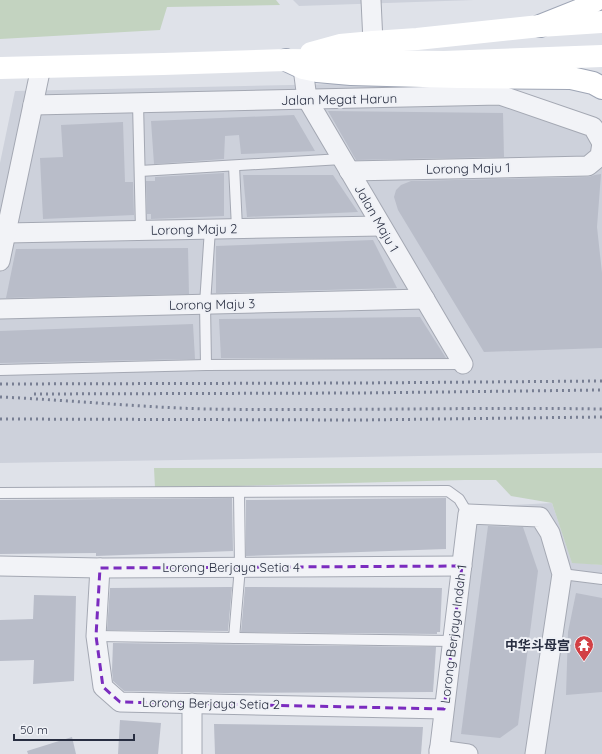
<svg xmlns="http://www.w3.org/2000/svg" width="602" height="754" font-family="Quicksand,'Noto Sans SC',sans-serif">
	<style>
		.built { fill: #cdd1db }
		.green { fill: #c3d3c0 }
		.building { fill: #b9bdc9 }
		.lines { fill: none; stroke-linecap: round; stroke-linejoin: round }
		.lane-casing { stroke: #a4a8b3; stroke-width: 12 }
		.street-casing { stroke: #a4a8b3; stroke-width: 21 }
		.primary-casing { stroke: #9ea5b5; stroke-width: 24 }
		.lane { stroke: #f2f3f7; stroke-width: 10 }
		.street { stroke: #f2f3f7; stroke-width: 19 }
		.secondary { stroke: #fff; stroke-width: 22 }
		.primary { stroke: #fff; stroke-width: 22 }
		.rail { stroke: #787f93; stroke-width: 3; stroke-dasharray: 2 4; stroke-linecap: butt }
		.marked { fill: none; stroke: #7b2cbf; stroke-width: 3; stroke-dasharray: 8 5; stroke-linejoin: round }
		.labels { text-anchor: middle; stroke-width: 4; stroke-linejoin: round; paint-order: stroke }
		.street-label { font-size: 13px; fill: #282e41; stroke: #eff1f6 }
		.poi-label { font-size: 13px; font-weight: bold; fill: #282e41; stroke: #eff1f6; text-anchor: end }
	</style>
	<rect width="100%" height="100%" fill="#dfe2e9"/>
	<g class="built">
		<polygon points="293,0 474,0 299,6"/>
		<polygon points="385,83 509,95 602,126 602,453 0,463 0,163 15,91"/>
		<polygon points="552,503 572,562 602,565 602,754 435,754 473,507"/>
	</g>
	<g class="green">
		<polygon points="0,0 276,0 280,5 167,7 160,30 0,39"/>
		<polygon points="154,468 602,468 602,565 572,563 552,503 511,496 496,480 465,480 155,488"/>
	</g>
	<g class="building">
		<polygon points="328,111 503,113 504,157 356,160"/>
		<polygon points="294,115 315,151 241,154 239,135 225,136 224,159 154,164 151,121"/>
		<polygon points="123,122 125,182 133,182 134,215 43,219 40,158 63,157 61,125"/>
		<polygon points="224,173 224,216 151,219 151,214 147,214 146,181 155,181 155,177"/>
		<polygon points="601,174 597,227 602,273 602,348 484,352 398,210 394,197 396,190 401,185 411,181 588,177 595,175"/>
		<polygon points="243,175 333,175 358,212 247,217"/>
		<polygon points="373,240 397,288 216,293 216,246"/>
		<polygon points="188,248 189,294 6,298 16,249"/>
		<polygon points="420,317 446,358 221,358 219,319"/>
		<polygon points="193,324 195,359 0,363 0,331"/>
		<polygon points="232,498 233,551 96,556 96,553 0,554 0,500"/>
		<polygon points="446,498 446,549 246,556 246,500"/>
		<polygon points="488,526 523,527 538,571 518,725 500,738 461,734"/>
		<polygon points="228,587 232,587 228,631 107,630 110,588"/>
		<polygon points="245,587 442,588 440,632 437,632 437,634 241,632"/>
		<polygon points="576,593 602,598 602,692 566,695 568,632"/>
		<polygon points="34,595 76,596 74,681 33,684 34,660 0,661 0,620 33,619"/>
		<polygon points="113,643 436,647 433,692 225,693 124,691 113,681 112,671"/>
		<polygon points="120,720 161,723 158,754 118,754"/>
		<polygon points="214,724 423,727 421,754 215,754"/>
		<polygon points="72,737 76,754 28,754 27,751"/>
	</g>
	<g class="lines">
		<g class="lane-casing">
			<g id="lane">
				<polyline points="138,103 141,230"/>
				<polyline points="234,166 237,228"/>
				<polyline points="140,171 342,159"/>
				<polyline points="206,365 205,304 210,229"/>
				<polyline points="0,370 206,365 463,364"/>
				<polyline points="0,493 448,491 459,499 468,514"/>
				<polyline points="562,574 602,579"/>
				<polyline points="96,636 452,641"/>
				<polyline points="234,638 240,567 239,492"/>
			</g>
		</g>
		<g class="street-casing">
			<g id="street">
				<polyline points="371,0 373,42"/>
				<polyline points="303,68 307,99 463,364"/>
				<polyline points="33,105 500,95 593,127 602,143 600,156 588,166 349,171"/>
				<polyline points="6,233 381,226"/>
				<polyline points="0,261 41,67"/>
				<polyline points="0,309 425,299"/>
				<polyline points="0,566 100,568 462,566"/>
				<polyline points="100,568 96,636 103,687 120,702 444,709"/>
				<polyline points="192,703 192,754"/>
				<polyline points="439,750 468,754"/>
				<polyline points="439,754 468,514 540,517 550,533 562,574 535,754"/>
			</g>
		</g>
		<g class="primary-casing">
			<g id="primary">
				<polyline points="540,26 580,10 596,0"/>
				<polyline points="286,60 303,68 317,71 351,74 459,77 571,78 593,83 602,88"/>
			</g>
		</g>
		<use href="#lane" class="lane"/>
		<use href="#street" class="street"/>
		<g class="secondary">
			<polyline points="311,53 340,45 373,42 417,39 540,26 602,22"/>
			<polyline points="0,68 163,64 286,60 444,62 602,56"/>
		</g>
		<use href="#primary" class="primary"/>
		<g class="rail">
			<polyline points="0,384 360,383 602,381"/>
			<polyline points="34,394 360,393 602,390"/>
			<path d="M0,397C69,400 137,407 205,409C338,411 470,407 602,409"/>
			<polyline points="0,419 361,420 602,417"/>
		</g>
	</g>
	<path class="marked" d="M462,566L444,709L120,702L103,687L96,636L100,568Z"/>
	<defs>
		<g id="temple-pin" transform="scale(1)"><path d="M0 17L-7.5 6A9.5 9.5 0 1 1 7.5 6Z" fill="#d24045" stroke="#eff1f6"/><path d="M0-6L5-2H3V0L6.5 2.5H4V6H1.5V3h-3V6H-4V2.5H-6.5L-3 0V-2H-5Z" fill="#fff"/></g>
	</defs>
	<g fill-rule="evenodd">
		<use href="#temple-pin" x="584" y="645"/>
	</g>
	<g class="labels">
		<g class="street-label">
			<text transform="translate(339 99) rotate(-1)" y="5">Jalan Megat Harun</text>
			<text transform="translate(468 168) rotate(-1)" y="5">Lorong Maju 1</text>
			<text transform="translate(377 218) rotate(60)" y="5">Jalan Maju 1</text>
			<text transform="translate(194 229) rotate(-1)" y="5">Lorong Maju 2</text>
			<text transform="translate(212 304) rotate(-1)" y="5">Lorong Maju 3</text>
			<text x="231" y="572">Lorong Berjaya Setia 4</text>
			<text transform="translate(453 634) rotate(-83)" y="5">Lorong Berjaya Indah 1</text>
			<text transform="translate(211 703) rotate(1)" y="5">Lorong Berjaya Setia 2</text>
		</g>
		<g class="poi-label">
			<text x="570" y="650">中华斗母宫</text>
		</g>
	</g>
	<path d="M14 734v6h120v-6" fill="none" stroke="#282e41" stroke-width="2"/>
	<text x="20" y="734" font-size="12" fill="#282e41" stroke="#eff1f6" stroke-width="3" paint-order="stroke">50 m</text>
</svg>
